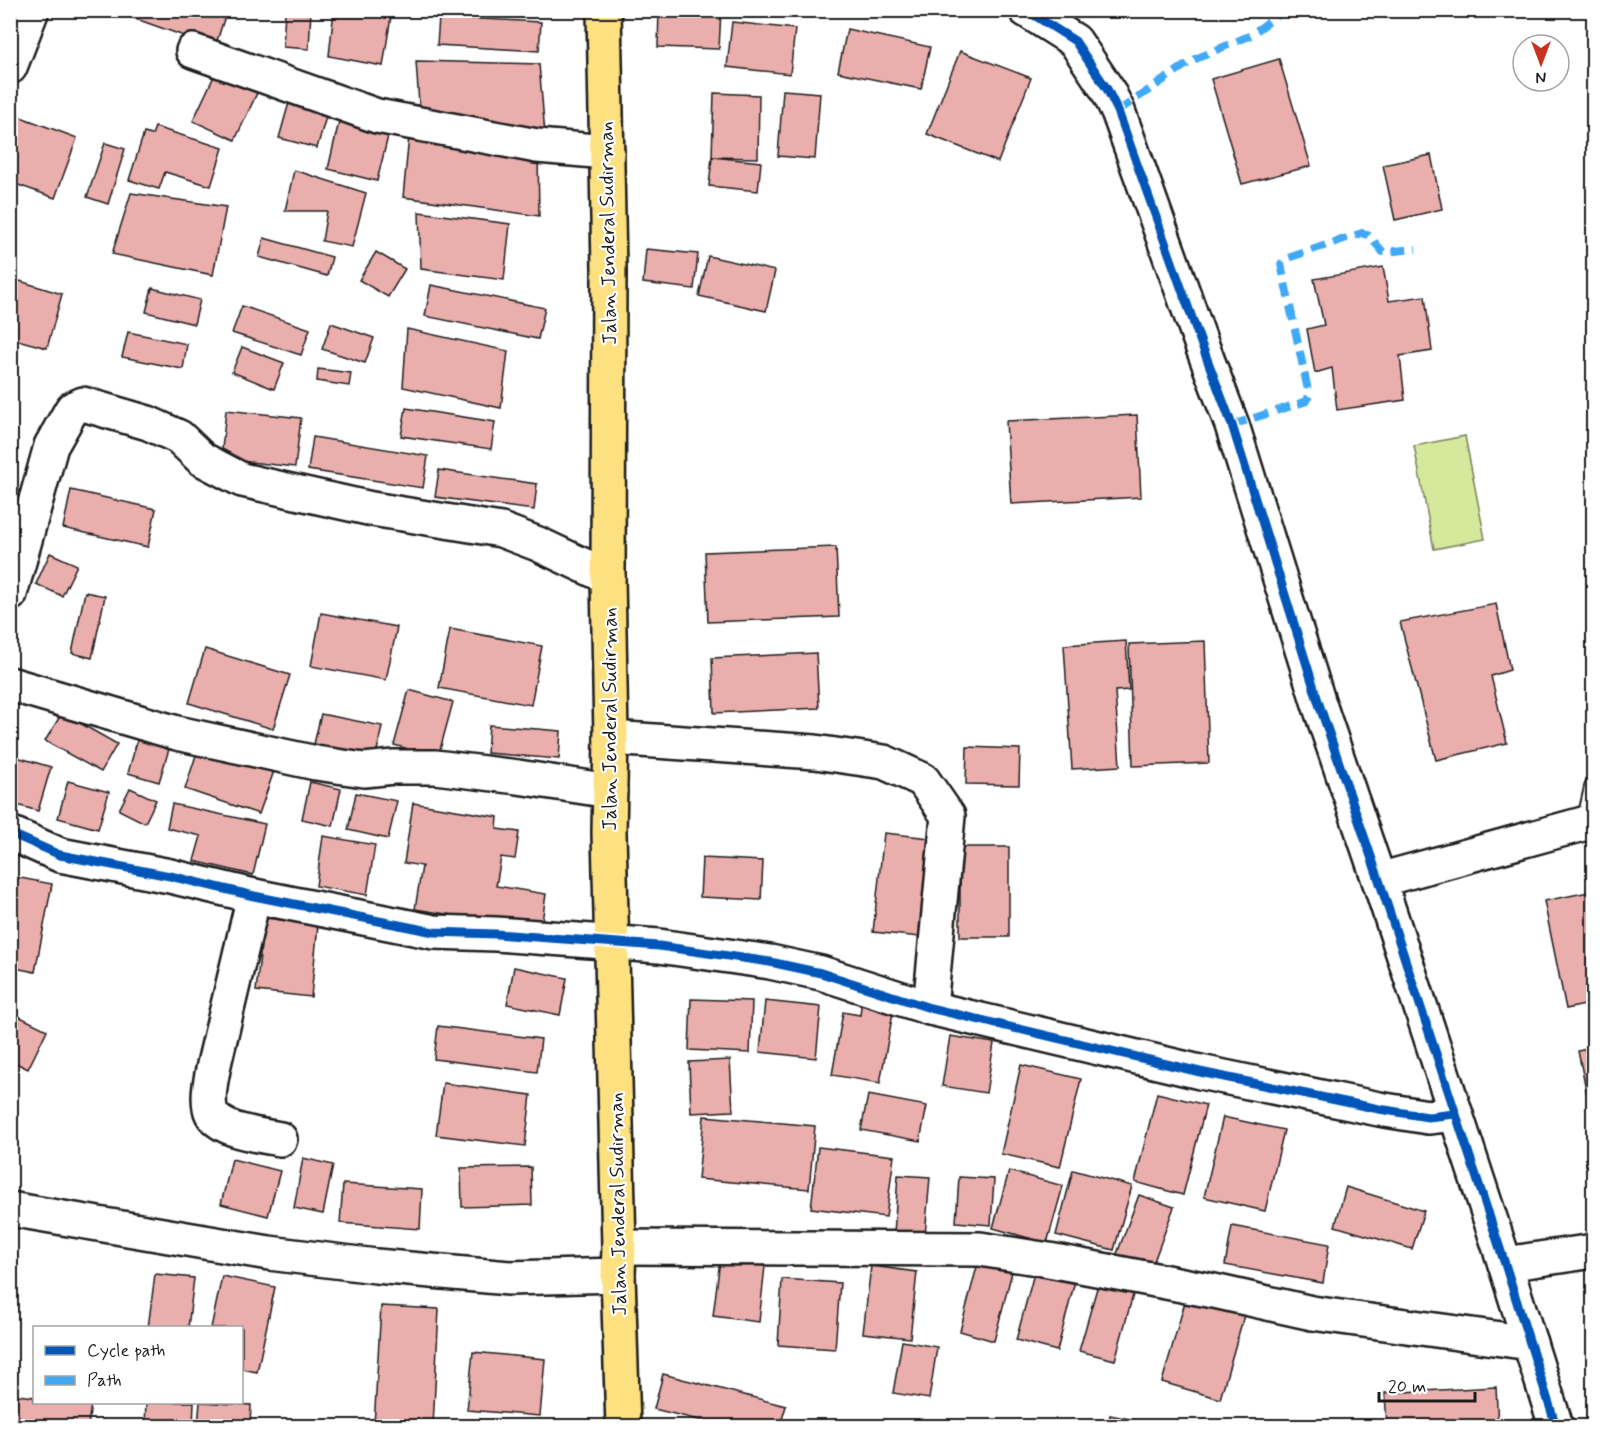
<svg xmlns="http://www.w3.org/2000/svg" width="1604" height="1437" font-family="Mynerve,sans-serif">
	<style>
		.green { fill: #d6e89c; stroke: #79825c; stroke-width: 1.5 }
		.building { fill: #eaaead; stroke: #1c1c1c; stroke-width: 1.5 }
		.lines { fill: none; stroke-linecap: round; stroke-linejoin: round }
		.service-casing { stroke: #1c1c1c; stroke-width: 22 }
		.minor-casing { stroke: #1c1c1c; stroke-width: 38 }
		.tertiary-casing { stroke: #1c1c1c; stroke-width: 38 }
		.trunk-casing { stroke: #1c1c1c; stroke-width: 38 }
		.service { stroke: #fff; stroke-width: 18 }
		.minor { stroke: #fff; stroke-width: 33 }
		.tertiary { stroke: #fff; stroke-width: 33 }
		.trunk { stroke: #fde080; stroke-width: 33 }
		.quiet { stroke: #3fa9f5; stroke-width: 8; stroke-dasharray: 15 8; stroke-linecap: butt }
		.cycleway-casing { stroke: #fff; stroke-width: 13 }
		.cycleway { stroke: #0057b8; stroke-width: 9 }
		.labels { text-anchor: middle; stroke-width: 4.5; stroke-linejoin: round; paint-order: stroke }
		.street-label { font-size: 20px; fill: #1c1c1c; stroke: #fff }
	</style>
	<rect width="100%" height="100%" fill="#fff"/>
	<filter id="ink" filterUnits="userSpaceOnUse"><feTurbulence type="fractalNoise" baseFrequency=".0167" numOctaves="2"/><feDisplacementMap in="SourceGraphic" scale="12" xChannelSelector="R" yChannelSelector="G"/><feConvolveMatrix kernelMatrix="1 2 1 2 8 2 1 2 1" color-interpolation-filters="sRGB"/></filter>
	<g filter="url(#ink)">
		<polygon class="green" points="1465,436 1485,539 1434,549 1414,446"/>
		<g class="building">
			<polygon points="111,10 227,10 215,47"/>
			<polygon points="285,10 311,10 309,49 283,47"/>
			<polygon points="334,10 392,10 383,66 329,56"/>
			<polygon points="659,10 721,10 719,49 658,47"/>
			<polygon points="439,17 541,22 539,51 437,45"/>
			<polygon points="732,22 795,29 790,74 727,67"/>
			<polygon points="847,29 930,47 921,89 838,72"/>
			<polygon points="960,51 1031,78 998,162 927,134"/>
			<polygon points="1279,59 1311,166 1242,184 1211,79"/>
			<polygon points="416,61 539,64 545,134 420,118"/>
			<polygon points="215,74 257,93 235,140 193,121"/>
			<polygon points="783,90 820,93 815,159 778,156"/>
			<polygon points="714,93 759,95 758,158 712,157"/>
			<polygon points="290,99 328,110 317,148 279,138"/>
			<polygon points="18,116 77,138 55,198 10,182 10,137"/>
			<polygon points="340,117 390,128 377,181 328,169"/>
			<polygon points="155,127 223,148 211,186 165,172 159,189 129,180 144,133 152,135"/>
			<polygon points="409,136 538,153 539,216 403,197"/>
			<polygon points="105,143 125,149 108,204 87,197"/>
			<polygon points="1431,155 1442,209 1395,220 1383,165"/>
			<polygon points="712,157 761,162 758,191 709,186"/>
			<polygon points="294,170 366,193 352,247 322,241 327,211 285,211"/>
			<polygon points="131,193 226,207 213,275 112,254"/>
			<polygon points="419,212 510,224 504,280 421,269"/>
			<polygon points="264,238 332,257 327,276 259,257"/>
			<polygon points="646,249 698,254 694,289 643,283"/>
			<polygon points="376,252 405,269 388,297 359,280"/>
			<polygon points="708,256 775,271 766,311 699,296"/>
			<polygon points="1383,267 1389,301 1425,296 1432,351 1400,356 1405,400 1337,410 1332,368 1315,373 1307,329 1324,325 1314,279"/>
			<polygon points="10,278 62,294 47,348 10,338"/>
			<polygon points="431,285 545,308 538,339 425,316"/>
			<polygon points="152,288 200,300 194,324 146,312"/>
			<polygon points="242,306 310,329 301,355 232,333"/>
			<polygon points="331,323 374,338 365,363 322,349"/>
			<polygon points="407,329 508,351 501,408 403,387"/>
			<polygon points="128,332 187,344 183,369 122,357"/>
			<polygon points="242,347 284,363 274,389 232,372"/>
			<polygon points="318,369 351,373 349,386 317,381"/>
			<polygon points="406,408 495,422 491,449 401,436"/>
			<polygon points="226,410 301,418 295,467 221,459"/>
			<polygon points="1137,415 1141,497 1011,504 1006,421"/>
			<polygon points="313,437 428,456 423,488 308,470"/>
			<polygon points="439,470 537,484 534,510 435,497"/>
			<polygon points="71,490 156,509 148,547 63,528"/>
			<polygon points="836,547 839,617 708,622 705,552"/>
			<polygon points="50,553 77,565 62,596 36,584"/>
			<polygon points="85,592 105,596 92,658 72,653"/>
			<polygon points="1496,604 1510,670 1491,676 1507,743 1436,760 1400,622"/>
			<polygon points="321,613 397,627 386,680 311,666"/>
			<polygon points="450,629 542,646 531,705 439,688"/>
			<polygon points="1126,641 1129,690 1115,691 1120,766 1072,769 1064,645"/>
			<polygon points="1205,641 1209,763 1133,766 1129,644"/>
			<polygon points="205,649 290,675 273,729 189,703"/>
			<polygon points="816,653 819,708 714,713 712,658"/>
			<polygon points="409,690 453,702 438,757 394,745"/>
			<polygon points="62,713 117,744 101,772 45,741"/>
			<polygon points="321,714 382,726 376,756 314,744"/>
			<polygon points="489,725 561,731 559,759 487,753"/>
			<polygon points="141,727 173,736 159,782 128,773"/>
			<polygon points="200,743 275,768 259,814 185,789"/>
			<polygon points="967,747 1020,749 1019,785 966,784"/>
			<polygon points="10,755 51,767 38,811 10,803"/>
			<polygon points="68,781 109,792 98,829 58,818"/>
			<polygon points="310,782 341,789 333,826 302,819"/>
			<polygon points="130,788 156,800 145,823 119,810"/>
			<polygon points="356,793 397,801 388,839 348,830"/>
			<polygon points="413,803 498,817 497,829 519,832 515,859 501,857 496,886 546,894 541,929 415,909 422,866 404,863"/>
			<polygon points="172,804 265,824 253,875 194,861 201,836 167,828"/>
			<polygon points="884,833 930,838 920,937 873,932"/>
			<polygon points="323,836 375,845 367,895 316,886"/>
			<rect x="960" y="847" width="49" height="90"/>
			<polygon points="702,858 763,861 761,900 700,897"/>
			<polygon points="10,876 52,884 35,972 10,967"/>
			<polygon points="1594,891 1594,1003 1566,1009 1544,901"/>
			<polygon points="264,918 318,924 311,997 256,991"/>
			<polygon points="514,967 567,978 560,1015 507,1004"/>
			<polygon points="862,997 895,1002 880,1083 832,1075 843,1012 860,1015"/>
			<polygon points="691,999 752,1001 750,1053 689,1050"/>
			<polygon points="765,1001 821,1007 816,1058 760,1052"/>
			<polygon points="10,1012 47,1030 28,1069 10,1060"/>
			<polygon points="438,1026 541,1039 537,1072 434,1059"/>
			<polygon points="950,1036 994,1043 986,1093 942,1086"/>
			<polygon points="1594,1047 1594,1118 1592,1118 1578,1051"/>
			<polygon points="730,1060 733,1111 691,1113 689,1062"/>
			<polygon points="1021,1065 1081,1079 1060,1167 1001,1154"/>
			<polygon points="443,1083 531,1095 525,1146 436,1135"/>
			<polygon points="1157,1093 1206,1105 1183,1195 1135,1182"/>
			<polygon points="868,1095 927,1106 920,1141 861,1130"/>
			<polygon points="704,1116 815,1126 809,1189 698,1179"/>
			<polygon points="1223,1117 1284,1130 1265,1211 1204,1197"/>
			<polygon points="818,1147 894,1156 886,1217 811,1208"/>
			<polygon points="303,1158 333,1165 323,1214 294,1208"/>
			<polygon points="232,1159 280,1171 268,1216 221,1204"/>
			<polygon points="531,1167 532,1205 462,1207 461,1168"/>
			<polygon points="1073,1170 1132,1186 1114,1250 1056,1235"/>
			<polygon points="1009,1171 1063,1186 1047,1243 993,1228"/>
			<polygon points="898,1175 930,1177 925,1236 894,1234"/>
			<polygon points="959,1177 994,1179 991,1225 956,1222"/>
			<polygon points="343,1184 422,1189 420,1229 340,1223"/>
			<polygon points="1346,1187 1424,1211 1412,1249 1335,1226"/>
			<polygon points="1139,1195 1174,1207 1150,1272 1115,1259"/>
			<polygon points="1232,1226 1329,1244 1323,1283 1225,1265"/>
			<polygon points="979,1259 1013,1268 994,1341 960,1331"/>
			<polygon points="720,1260 765,1266 759,1322 713,1316"/>
			<polygon points="871,1266 917,1272 910,1338 863,1333"/>
			<polygon points="1036,1266 1076,1277 1057,1351 1016,1340"/>
			<polygon points="155,1274 194,1278 188,1328 148,1328"/>
			<polygon points="1101,1274 1136,1284 1115,1360 1079,1351"/>
			<polygon points="222,1276 275,1287 257,1372 242,1369 242,1328 211,1328"/>
			<polygon points="782,1279 840,1283 835,1349 778,1345"/>
			<polygon points="1187,1295 1245,1312 1220,1399 1162,1382"/>
			<polygon points="381,1306 439,1309 433,1426 374,1426"/>
			<polygon points="902,1341 937,1347 929,1399 893,1393"/>
			<polygon points="473,1352 545,1359 540,1416 467,1410"/>
			<polygon points="663,1374 786,1406 780,1426 723,1426 654,1409"/>
			<polygon points="1496,1387 1498,1426 1387,1426 1385,1393"/>
			<polygon points="17,1395 34,1397 34,1402 91,1404 88,1426 13,1426"/>
			<polygon points="146,1402 194,1402 193,1426 145,1426"/>
			<polygon points="200,1402 251,1405 250,1426 198,1426"/>
			<polygon points="1110,1415 1160,1425 1160,1426 1108,1426"/>
			<polygon points="479,1421 555,1425 555,1426 478,1426"/>
		</g>
		<g class="lines">
			<g class="service-casing">
				<polyline id="service" points="1586,823 1594,788"/>
			</g>
			<g class="minor-casing">
				<g id="minor">
					<polyline points="193,51 377,116 537,146 607,152"/>
					<polyline points="10,67 32,10"/>
					<polyline points="10,594 51,446 72,409 83,404 148,423 179,437 202,459 242,480 372,509 501,530 538,544 608,577"/>
					<polyline points="10,684 177,733 316,763 364,770 394,767 435,767 518,777 610,791"/>
					<polyline points="611,738 815,752 884,762 923,780 948,816 930,1008"/>
					<polyline points="10,833 60,855 170,876 254,896 434,932 496,934 659,946 770,962 821,973 930,1008 1200,1072 1379,1109 1428,1117 1455,1114"/>
					<polyline points="1379,880 1594,821"/>
					<path d="M254,896L215,1060C212,1075 207,1093 210,1108C214,1131 260,1135 280,1139"/>
					<polyline points="10,1209 269,1253 376,1266 509,1278 618,1275"/>
					<polyline points="619,1247 980,1249 1049,1260 1214,1291 1312,1313 1530,1343"/>
					<polyline points="1505,1264 1594,1251"/>
				</g>
			</g>
			<g class="tertiary-casing">
				<polyline id="tertiary" points="1026,10 1075,41 1107,89 1118,111 1201,343 1232,425 1319,704 1379,880 1505,1264 1556,1426"/>
			</g>
			<g class="trunk-casing">
				<polyline id="trunk" points="604,10 609,269 608,577 611,738 609,832 619,1247 618,1275 623,1426"/>
			</g>
			<use href="#service" class="service"/>
			<use href="#minor" class="minor"/>
			<use href="#tertiary" class="tertiary"/>
			<use href="#trunk" class="trunk"/>
			<g class="quiet">
				<polyline points="1118,111 1193,60 1249,36 1285,10"/>
				<polyline points="1232,425 1307,401 1309,395 1281,264 1285,259 1362,233 1368,235 1383,252 1416,249"/>
			</g>
			<g class="cycleway-casing">
				<g id="cycleway">
					<polyline points="1026,10 1075,41 1107,89 1118,111 1201,343 1232,425 1319,704 1379,880 1505,1264 1556,1426"/>
					<polyline points="10,833 60,855 170,876 254,896 434,932 496,934 659,946 770,962 821,973 930,1008 1200,1072 1379,1109 1428,1117 1455,1114"/>
				</g>
			</g>
			<use href="#cycleway" class="cycleway"/>
		</g>
	</g>
	<g class="labels">
		<g class="street-label">
			<text transform="translate(607 233) rotate(-91)" y="7">Jalan Jenderal Sudirman</text>
			<text transform="translate(609 719) rotate(-90)" y="7">Jalan Jenderal Sudirman</text>
			<text transform="translate(617 1204) rotate(-91)" y="7">Jalan Jenderal Sudirman</text>
		</g>
	</g>
	<rect width="1604" height="1437" fill="none" stroke="#fff" stroke-width="36"/>
	<rect x="18" y="18" width="1568" height="1401" fill="none" stroke="#1c1c1c" stroke-width="2" filter="url(#ink)"/>
	<rect x="33" y="1326" width="210" height="78" fill="#ffffff" stroke="#a4a4a4" stroke-width="1.5"/>
	<rect x="45" y="1346" width="30" height="9" fill="#0057b8" stroke="#a4a4a4" stroke-width="1.5"/>
	<text x="87" y="1356" font-size="18" fill="#1c1c1c">Cycle path</text>
	<rect x="45" y="1376" width="30" height="9" fill="#3fa9f5" stroke="#a4a4a4" stroke-width="1.5"/>
	<text x="87" y="1386" font-size="18" fill="#1c1c1c">Path</text>
	<g transform="translate(1541 63) rotate(180)"><circle r="28" fill="#ffffff" stroke="#a4a4a4" stroke-width="1.5"/>
	<path d="M0-4.5L10 22L0 15L-10 22Z" fill="#c8321e"/>
	<text y="-9" font-size="16" font-weight="bold" text-anchor="middle" fill="#1c1c1c">N</text>
	</g>
	<path d="M1379 1392v9h96v-9" fill="none" stroke="#1c1c1c" stroke-width="3"/>
	<text x="1388" y="1392" font-size="18" fill="#1c1c1c" stroke="#ffffff" stroke-width="4.5" paint-order="stroke">20 m</text>
</svg>
